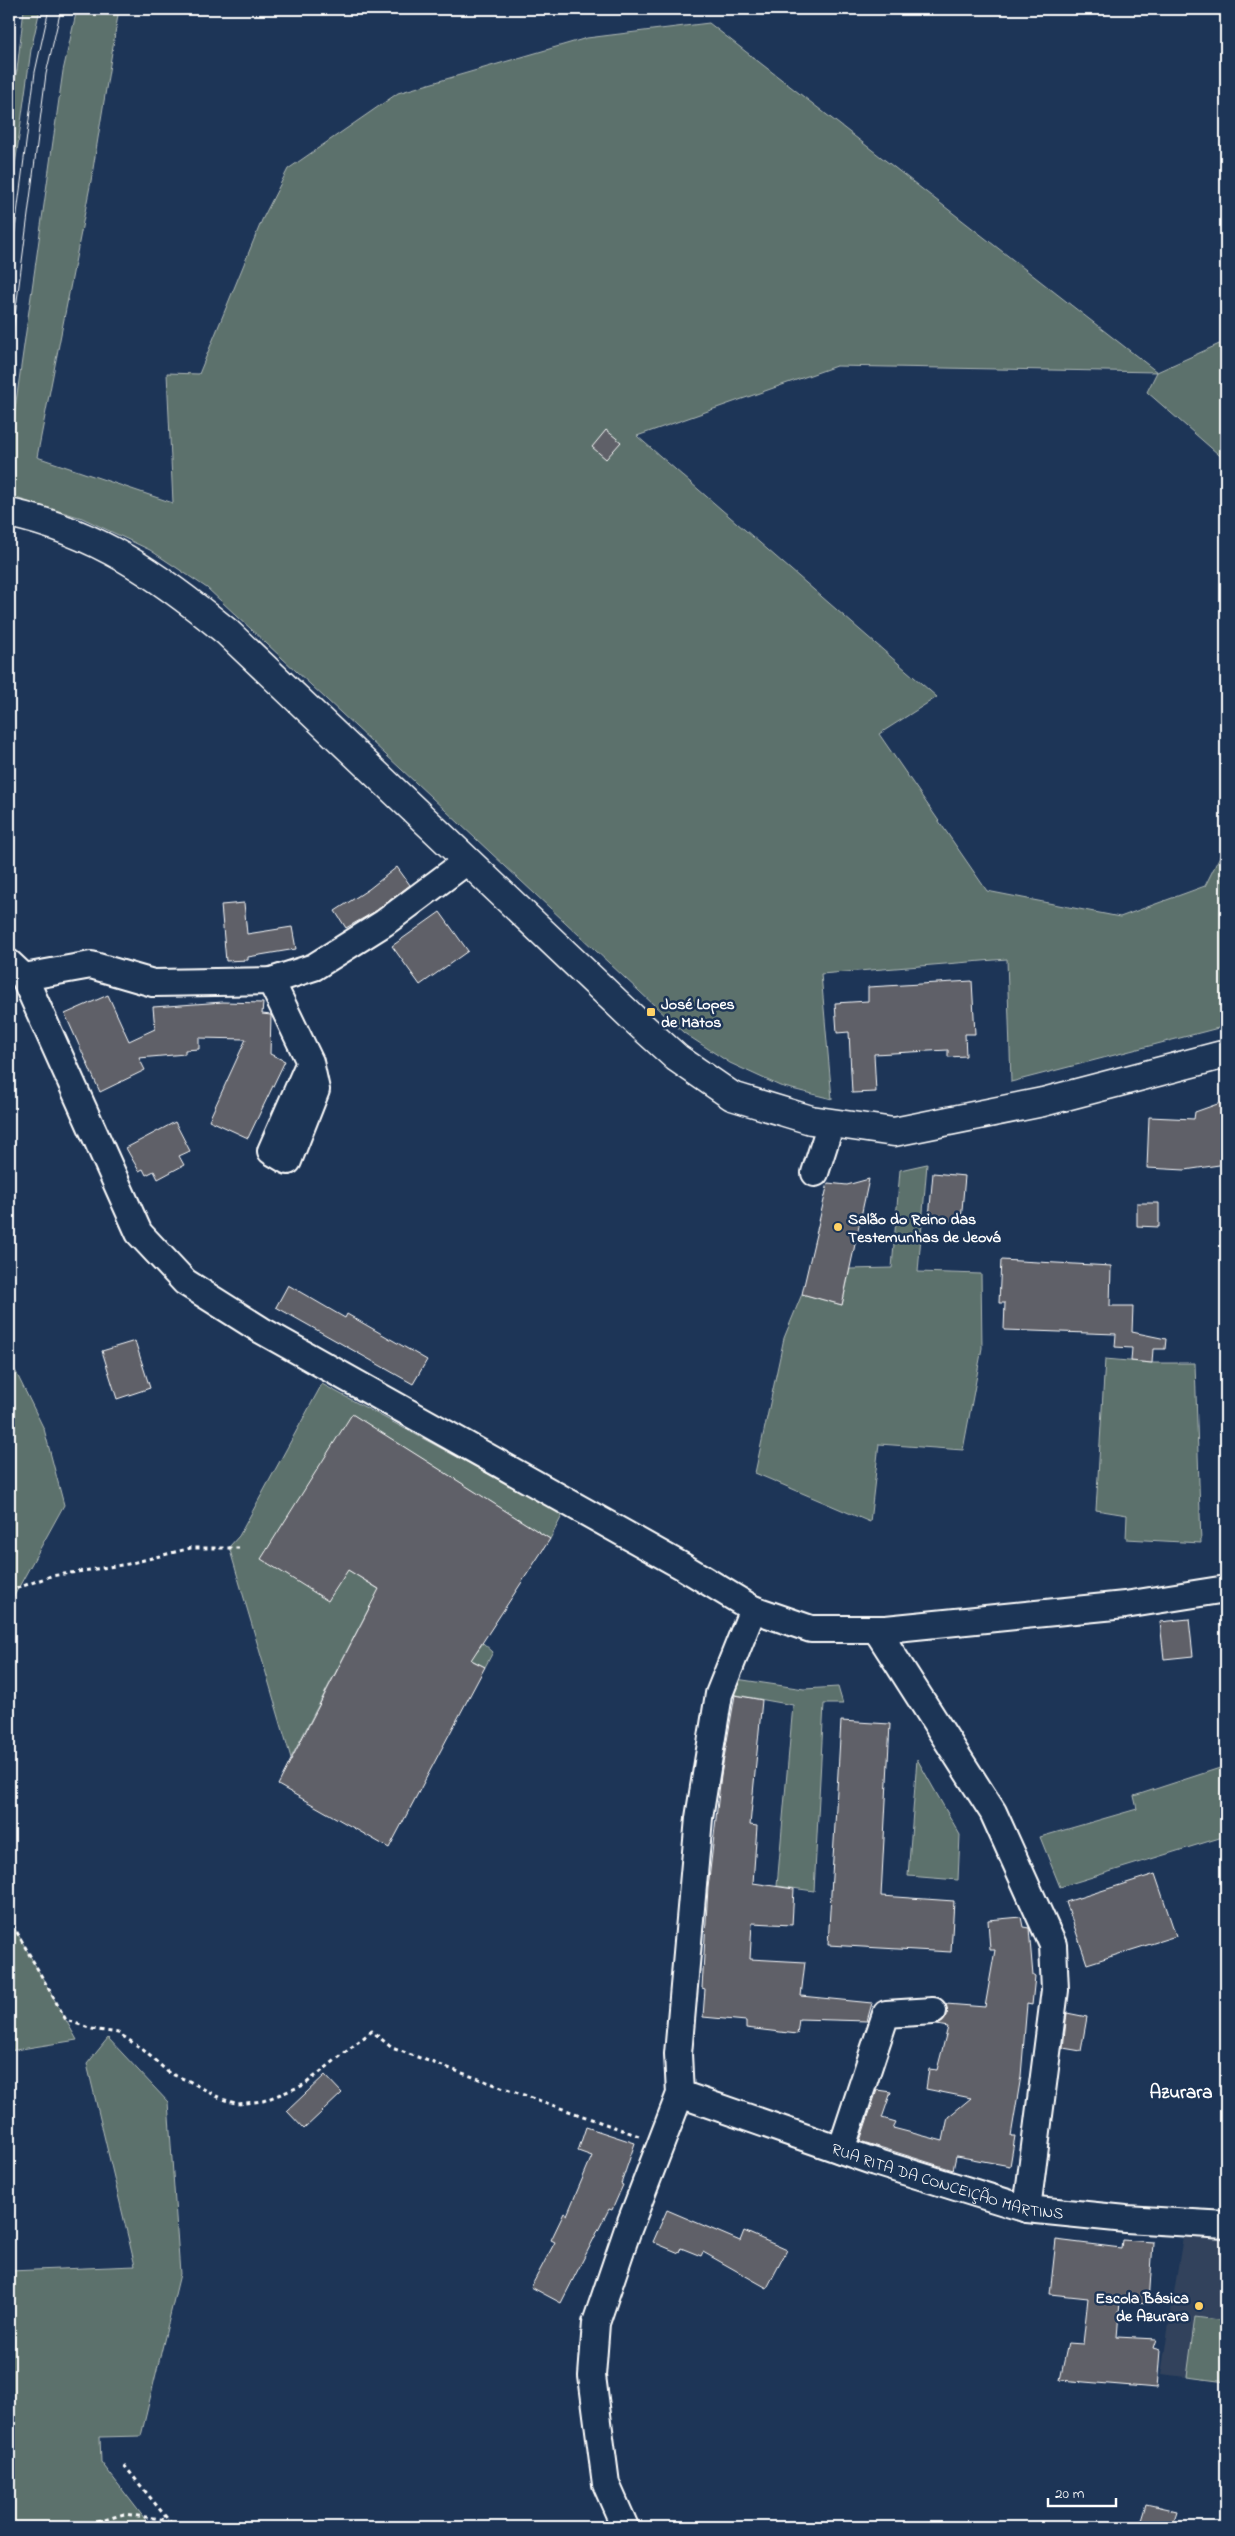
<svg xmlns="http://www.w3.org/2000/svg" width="1235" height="2536" font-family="'Indie Flower',sans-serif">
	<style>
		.built { fill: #30425c }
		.green { fill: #5c716c; stroke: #aeb8b6 }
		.building { fill: #5e6068; stroke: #fff }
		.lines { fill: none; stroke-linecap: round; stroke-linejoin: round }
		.minor-casing { stroke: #fff; stroke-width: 30 }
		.tertiary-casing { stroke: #fff; stroke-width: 31 }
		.path { stroke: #fff; stroke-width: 3; stroke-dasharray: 4 4; stroke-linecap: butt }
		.minor { stroke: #1d3557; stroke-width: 26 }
		.tertiary { stroke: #1d3557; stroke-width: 28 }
		.tram { stroke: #fff; stroke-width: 1 }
		.poi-dot { fill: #ffd166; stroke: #1d3557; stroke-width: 2 }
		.labels { text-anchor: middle; stroke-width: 5; stroke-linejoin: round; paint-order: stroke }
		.poi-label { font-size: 16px; font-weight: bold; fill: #fff; stroke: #1d3557; text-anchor: start }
		.street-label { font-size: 16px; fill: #fff; stroke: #1d3557 }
		.quarter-label { font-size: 19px; font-weight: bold; fill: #fff; stroke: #1d3557 }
	</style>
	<rect width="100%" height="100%" fill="#1d3557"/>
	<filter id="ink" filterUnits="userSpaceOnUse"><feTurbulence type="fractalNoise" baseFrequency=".02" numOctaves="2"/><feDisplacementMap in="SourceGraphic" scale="10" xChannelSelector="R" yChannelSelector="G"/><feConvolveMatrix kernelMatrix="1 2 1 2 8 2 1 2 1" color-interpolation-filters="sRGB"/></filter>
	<g filter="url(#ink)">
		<polygon class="built" points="1183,2236 1226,2238 1226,2382 1161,2374"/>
		<g class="green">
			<polygon points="24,9 40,9 31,50 9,209 9,102 17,70"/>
			<polygon points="77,9 119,9 91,181 37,457 173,503 167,373 199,374 262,220 288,169 398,93 587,38 709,23 1157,372 1226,341 1226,461 1147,392 1157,372 836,366 637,436 937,697 879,734 987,891 1120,917 1205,886 1226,844 1226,1026 1011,1082 1007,959 821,974 832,1099 780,1086 730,1063 684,1033 207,588 150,550 82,518 9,496 9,451 63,71"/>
			<polygon points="927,1164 918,1272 981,1274 982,1348 963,1450 879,1444 870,1522 755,1473 784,1338 802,1294 842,1305 850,1269 892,1268 900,1170"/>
			<polygon points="9,1358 44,1429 64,1505 9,1605"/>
			<polygon points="1105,1359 1152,1363 1195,1363 1201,1543 1126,1539 1127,1515 1096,1510"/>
			<polygon points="322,1384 563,1514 550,1539 353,1415 348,1570 477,1651 483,1643 493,1652 485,1667 370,1606 291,1758 229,1547 239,1536"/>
			<polygon points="736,1679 804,1689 838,1687 843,1704 824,1704 814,1891 777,1886 793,1705 731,1694"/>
			<polygon points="917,1759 960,1835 958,1880 908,1876"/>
			<polygon points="1226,1766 1226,1836 1060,1887 1040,1837 1137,1809 1134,1796"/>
			<polygon points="9,1913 10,1920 77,2040 9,2051"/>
			<polygon points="108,2038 168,2102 180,2274 141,2436 100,2437 101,2462 151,2527 9,2527 9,2271 135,2266 87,2064"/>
			<polygon points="1195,2317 1226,2321 1226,2382 1187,2377"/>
		</g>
		<g class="building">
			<polygon points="606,430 621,442 606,459 592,447"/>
			<polygon points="397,867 410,885 376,911 346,928 335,911 369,889"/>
			<polygon points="244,903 247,934 292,927 296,949 248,957 248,960 226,961 221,905"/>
			<polygon points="440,912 468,951 420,985 392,946"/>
			<polygon points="972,981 975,1034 965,1034 966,1056 948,1057 948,1050 874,1054 876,1092 852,1093 849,1032 837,1033 835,1003 868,1001 868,987"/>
			<polygon points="108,995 129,1041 155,1029 153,1007 223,1002 263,1003 262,1014 271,1015 270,1054 285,1061 248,1138 209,1120 246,1039 199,1038 199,1049 185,1050 185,1054 139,1058 145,1070 100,1092 65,1014"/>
			<polygon points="1226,1101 1226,1164 1185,1170 1147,1168 1149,1117 1194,1119 1195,1112"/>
			<polygon points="175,1122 190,1151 179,1156 184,1165 158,1179 154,1171 146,1175 143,1169 139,1171 126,1148"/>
			<polygon points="933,1173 965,1176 961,1221 929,1218"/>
			<polygon points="869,1179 842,1305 802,1294 828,1183 847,1185"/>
			<polygon points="1137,1203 1159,1203 1159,1227 1137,1226"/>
			<polygon points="1001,1260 1111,1266 1110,1306 1133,1306 1132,1332 1166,1339 1165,1349 1153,1349 1152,1363 1131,1361 1132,1348 1115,1347 1116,1334 1004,1330 1005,1303 999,1303"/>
			<polygon points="288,1285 345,1318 347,1314 427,1360 413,1384 276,1307"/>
			<polygon points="135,1341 150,1388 117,1399 102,1351"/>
			<polygon points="352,1414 550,1539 471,1660 485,1667 389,1848 278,1785 379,1589 348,1570 328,1601 261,1559"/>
			<polygon points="1189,1619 1193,1656 1164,1659 1160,1622"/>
			<polygon points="735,1695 762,1700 750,1825 757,1826 753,1883 794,1889 792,1925 752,1923 750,1959 805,1962 801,1996 872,2003 867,2021 799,2019 797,2034 746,2028 746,2021 703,2017 705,1989 702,1988 708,1888 721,1775"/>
			<polygon points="841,1721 890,1724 881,1896 954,1901 951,1952 828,1945"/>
			<polygon points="1155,1874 1176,1936 1087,1964 1066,1902"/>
			<polygon points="1021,1917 1023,1927 1029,1928 1033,1976 1035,1976 1032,2005 1027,2004 1021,2076 1011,2136 1015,2136 1010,2166 956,2156 953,2170 860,2141 877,2090 891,2092 882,2118 896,2122 893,2128 943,2141 948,2117 971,2098 926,2089 929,2069 937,2070 948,2027 937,2025 947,2017 946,2004 985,2007 995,1950 990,1950 988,1920"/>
			<polygon points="1067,2013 1087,2017 1081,2051 1063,2048"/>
			<polygon points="325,2075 342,2093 304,2129 287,2111"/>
			<polygon points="586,2127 635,2143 621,2184 623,2185 612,2210 609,2209 561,2303 531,2287 555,2242 551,2240 564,2213 567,2215 592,2156 578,2151"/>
			<polygon points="667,2210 740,2241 744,2231 787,2250 767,2288 703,2252 701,2256 681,2248 679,2253 653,2242"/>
			<polygon points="1056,2240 1121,2248 1122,2240 1153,2242 1149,2303 1120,2301 1117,2337 1156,2339 1153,2348 1160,2350 1157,2388 1060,2380 1068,2343 1083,2344 1088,2298 1050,2294"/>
			<polygon points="1146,2504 1177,2511 1172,2527 1139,2527"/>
		</g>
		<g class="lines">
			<g class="minor-casing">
				<g id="minor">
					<polyline points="9,963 24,977 139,1233 185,1282 261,1330 682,1566 753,1609 811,1629 886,1629 1125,1605 1226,1589"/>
					<polyline points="24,977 91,965 153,983 271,981 314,967 384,923 467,861"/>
					<polyline points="271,981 310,1062 271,1151 288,1161 316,1090 310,1062"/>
					<polyline points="815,1173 831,1123"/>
					<polyline points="876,1629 993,1812 1053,1945 1055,1990 1027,2209"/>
					<path id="s1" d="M680,2094L875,2162L1027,2209L1126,2219L1226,2225"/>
					<polyline points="841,2150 886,2014 933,2011"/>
					<polyline points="625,2527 606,2484 592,2376 596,2323 627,2232 680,2094 678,2054 699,1818 719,1694 753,1609"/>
				</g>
			</g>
			<g class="tertiary-casing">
				<path id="tertiary" d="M9,513C97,532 159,576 227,632L635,1020L677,1058L732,1096L811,1120L894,1132L1043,1102L1226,1054"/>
			</g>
			<g class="path">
				<polyline points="9,1591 51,1576 128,1564 191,1548 239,1548"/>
				<polyline points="9,1918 66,2020 92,2029 118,2033 141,2048 169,2073 189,2081 222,2099 238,2104 263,2101 304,2085 372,2031 392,2048 639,2136"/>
				<polyline points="124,2465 174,2527"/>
				<polyline points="82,2527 124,2514 168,2520"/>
			</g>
			<use href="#minor" class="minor"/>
			<use href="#tertiary" class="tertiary"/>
			<g class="tram">
				<polyline points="9,277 35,72 49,9"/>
				<polyline points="9,363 46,74 61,9"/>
			</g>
		</g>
	</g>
	<g class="poi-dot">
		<rect x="646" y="1007" width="10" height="10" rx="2.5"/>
		<circle cx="838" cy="1227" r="5"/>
		<circle cx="1199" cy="2306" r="5"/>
	</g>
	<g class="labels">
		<g class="poi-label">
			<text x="661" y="1009">José Lopes<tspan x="661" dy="18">de Matos</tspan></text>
			<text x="848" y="1224">Salão do Reino das<tspan x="848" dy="18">Testemunhas de Jeová</tspan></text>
			<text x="1189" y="2303" text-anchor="end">Escola Básica<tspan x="1189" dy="18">de Azurara</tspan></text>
		</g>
		<g class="street-label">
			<text dy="6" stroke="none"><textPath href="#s1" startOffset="282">RUA RITA DA CONCEIÇÃO MARTINS</textPath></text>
		</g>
		<g class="quarter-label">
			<text x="1181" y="2098">Azurara</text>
		</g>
	</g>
	<rect width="1235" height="2536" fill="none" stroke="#1d3557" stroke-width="30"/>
	<rect x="15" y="15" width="1205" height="2506" fill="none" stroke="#fff" stroke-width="2" filter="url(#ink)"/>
	<path d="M1048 2498v8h68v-8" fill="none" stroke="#ffffff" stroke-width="2.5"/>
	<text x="1055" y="2498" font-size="15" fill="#ffffff" stroke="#1d3557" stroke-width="4" paint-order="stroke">20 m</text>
</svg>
